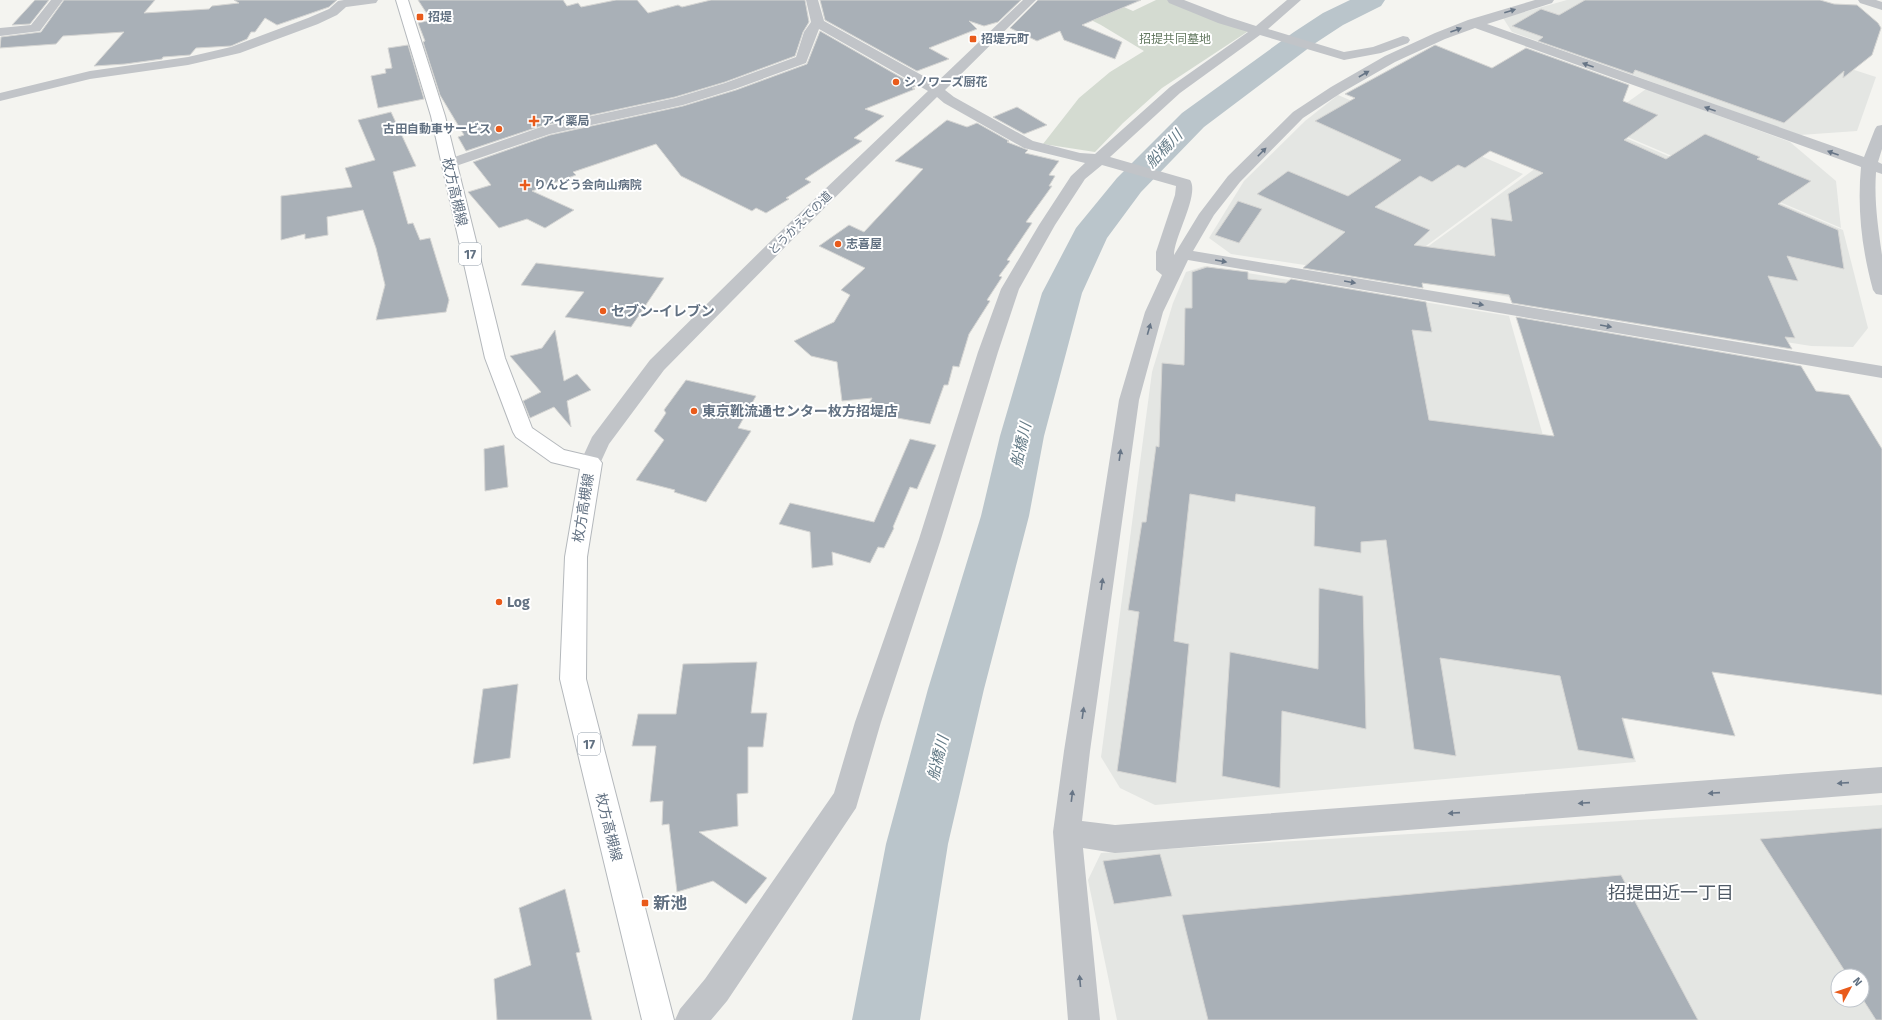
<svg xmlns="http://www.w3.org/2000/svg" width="1882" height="1020" font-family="'Fira Sans','Noto Sans JP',sans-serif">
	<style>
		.built { fill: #e4e6e3; fill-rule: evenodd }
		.green { fill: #d4dbd1 }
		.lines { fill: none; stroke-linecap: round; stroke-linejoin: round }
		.river { fill: #bac5cb; fill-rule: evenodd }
		.building { fill: #a9b0b7; stroke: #d5d5d3; fill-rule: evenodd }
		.major-casing { stroke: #b4b8bc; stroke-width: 2 }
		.minor { fill: #c1c4c8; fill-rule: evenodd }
		.major { fill: #fff; fill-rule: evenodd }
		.oneway { fill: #677586 }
		.poi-dot { fill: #e95b1b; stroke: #fff; stroke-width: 1.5 }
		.labels { text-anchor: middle; stroke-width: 4; stroke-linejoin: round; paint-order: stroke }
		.far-poi-label { font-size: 12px; font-weight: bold; fill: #627182; stroke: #fff; text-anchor: start }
		.far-park-label { font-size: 12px; fill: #647961; stroke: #fff }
		.far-street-label { font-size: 12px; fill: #627182; stroke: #fff }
		.shield { fill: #fff; stroke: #919ca8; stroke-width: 1 }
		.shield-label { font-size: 13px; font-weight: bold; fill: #627182 }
		.street-label { font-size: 14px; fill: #627182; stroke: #fff }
		.poi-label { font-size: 14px; font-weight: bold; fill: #627182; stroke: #fff; text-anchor: start }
		.water-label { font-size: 15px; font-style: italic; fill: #637a86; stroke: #fff }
		.near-poi-label { font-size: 17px; font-weight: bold; fill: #627182; stroke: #fff; text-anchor: start }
		.near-neighbourhood-label { font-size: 18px; fill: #505b67; stroke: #fff }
	</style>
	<rect width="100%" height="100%" fill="#f4f4f0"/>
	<g class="built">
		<polygon points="1567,0 1639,0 1876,77 1857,131 1800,135 1512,32 1503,18"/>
		<polygon points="1646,89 1790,142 1836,181 1841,228 1597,124"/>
		<polygon points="1338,95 1523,174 1384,277 1231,254 1209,238 1244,181 1305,121"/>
		<polygon points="1595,125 1843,230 1868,328 1853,347 1811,346 1386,277"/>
		<polygon points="1205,266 1509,316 1636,762 1155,805 1120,788 1101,757 1152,372 1173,303 1186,272"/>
		<path d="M1882,805V1020H1117L1088,880L1101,853ZM1838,976H1862V1000H1838Z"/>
	</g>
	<polygon class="green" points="1156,0 1167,0 1250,30 1162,88 1123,123 1095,152 1043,144 1079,98 1110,72 1144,51 1101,25 1079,14 1110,1 1133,11"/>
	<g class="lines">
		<polygon class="river" points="1350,0 1385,0 1381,6 1343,25 1314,44 1204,127 1141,192 1107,238 1082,293 1044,436 1029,516 984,689 948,844 920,1020 852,1020 886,844 928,689 981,516 1000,436 1042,293 1076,228 1117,178 1182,113 1294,32 1323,13"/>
	</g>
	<g class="building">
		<polygon points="35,0 49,0 30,24 12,25"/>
		<polygon points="64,0 155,0 144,13 209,9 212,6 239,3 234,0 337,0 329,7 277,25 265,18 255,32 251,32 247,39 231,46 196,48 190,55 163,57 162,59 125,64 94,66 124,32 63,36 56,44 0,48 1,37 41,32"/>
		<polygon points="418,0 563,0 567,6 578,3 581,7 616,0 637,0 648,13 678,5 682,7 711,0 805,0 809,22 803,32 795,56 725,82 675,97 541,126 466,151 458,137 464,135 440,95 423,42 425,41 418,23 431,20"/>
		<polygon points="820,0 1021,0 998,22 984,26 969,21 977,29 929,48 949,59 917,71 825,20"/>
		<polygon points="1038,0 1141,0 1082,25 1122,42 1115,59 1064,40 1060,31 1037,41 1010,28"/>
		<polygon points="1585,0 1820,0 1834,4 1857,5 1878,23 1881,28 1872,55 1843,78 1844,71 1784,123 1635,70 1633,74 1538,41 1543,37 1512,26 1541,9 1559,15"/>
		<polygon points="820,31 916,86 912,88 915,89 865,109 884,116 854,138 862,141 805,179 811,182 786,198 789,199 766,213 756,208 752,211 681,176 656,144 573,172 576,175 532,191 574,210 545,228 527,219 499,228 468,192 491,185 473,162 550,135 683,106 736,90 807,64"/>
		<polygon points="408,45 424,99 378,108 371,76 386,73 385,69 392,68 388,48"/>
		<path d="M1435,45L1492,68L1526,48L1629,85L1623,101L1658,115L1624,140L1666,159L1705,134L1760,157L1757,159L1811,181L1778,204L1838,230L1844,269L1787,256L1798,281L1768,276L1795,338L1785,337L1792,349L1512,303L1509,295L1422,283L1423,288L1303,268L1345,232L1257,194L1288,171L1348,196L1401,160L1315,121L1355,98L1345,94ZM1490,151L1543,173L1508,194L1512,221L1491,218L1495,256L1414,245L1430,230L1375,207L1420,176L1432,182L1458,165L1465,168Z"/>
		<polygon points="1017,107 1047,125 1024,134 993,117"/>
		<polygon points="391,112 416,166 393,172 408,224 413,223 420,240 430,238 449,300 446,312 376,320 385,285 376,248 363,210 327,217 328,235 305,239 305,234 281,240 281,196 352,187 345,168 375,160 358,120"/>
		<polygon points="947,120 967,127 977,123 1009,141 1007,142 1028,150 1025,153 1059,161 1049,175 1055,176 1049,186 1052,186 1026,222 1032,223 1007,260 1010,261 999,276 1002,277 987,300 990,301 969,334 959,367 953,366 948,385 944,385 930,424 865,412 872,398 842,401 837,362 811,356 794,341 834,322 850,295 841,290 865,268 819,246 849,225 864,232 923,169 895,161"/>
		<polygon points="1238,201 1262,209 1239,243 1215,235"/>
		<polygon points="536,263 605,271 664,278 631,327 565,317 584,292 521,285"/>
		<polygon points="1207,267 1248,272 1248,279 1286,283 1291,279 1426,302 1432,332 1412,330 1429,420 1554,436 1516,317 1801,366 1816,391 1849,395 1882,449 1882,695 1712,672 1735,736 1622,718 1634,759 1578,750 1560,676 1440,658 1456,756 1414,749 1386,540 1361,542 1361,553 1314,546 1315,507 1236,494 1235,502 1190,494 1174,641 1189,644 1176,783 1117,771 1139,612 1128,610 1142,522 1146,522 1156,446 1159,447 1162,363 1184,365 1185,308 1192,308 1192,272"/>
		<polygon points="555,330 564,381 577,374 591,390 567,401 571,427 554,407 530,418 523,401 541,392 510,356 542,348"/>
		<polygon points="686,380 756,396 738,428 751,431 706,502 674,492 675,490 636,480 664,440 654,431 666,413 664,410"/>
		<polygon points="910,439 936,445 917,489 910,487 893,527 894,528 884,548 878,547 870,563 832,552 833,565 812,568 810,532 779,524 790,503 874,522"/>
		<polygon points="504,445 508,487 485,491 484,449"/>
		<polygon points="1319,588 1363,596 1366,729 1282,711 1280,788 1222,776 1230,652 1318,669"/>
		<polygon points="757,662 751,713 767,713 763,747 748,747 748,793 737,794 738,826 699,832 767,878 746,904 713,881 677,892 669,824 662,825 663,801 650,802 656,746 632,746 638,714 676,714 683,664"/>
		<polygon points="518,684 510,758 473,764 483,689"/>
		<polygon points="1882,828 1882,1020 1876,1020 1862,998 1862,976 1848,976 1760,839"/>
		<polygon points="1160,854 1172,896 1114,904 1103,861"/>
		<polygon points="1621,875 1698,1020 1208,1020 1182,915"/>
		<polygon points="565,889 580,952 576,953 592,1020 497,1020 494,979 531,965 519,908"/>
	</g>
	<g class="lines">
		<g class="major-casing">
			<polygon id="major" points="396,0 408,0 445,116 505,358 532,428 564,450 598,458 602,463 587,557 586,679 674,1020 642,1020 560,679 565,557 580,469 551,462 516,437 513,432 485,358 431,116"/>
		</g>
		<g class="minor">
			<polygon points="51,0 63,0 40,31 0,36 0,28 31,25"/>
			<polygon points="344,0 378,0 376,3 346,7 337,15 318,24 240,53 188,65 90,79 0,101 0,93 90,71 188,57 231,47 308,18 329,9 338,1"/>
			<path d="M806,0H818L824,21L936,83L1023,0H1036L945,90L954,97L1033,141L1080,153L1095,154L1170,87L1248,32L1218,23L1169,3L1167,0H1184L1228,17L1256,26L1287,0H1301L1268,29L1344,52L1373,47L1403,36L1408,37L1410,40L1408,43L1381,53L1344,60L1260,35L1180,93L1110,157L1190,180C1200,194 1174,237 1174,255L1199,214L1228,176L1293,112L1331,87L1385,56L1435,33L1468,20L1535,0H1554L1552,3L1487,24L1864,157L1875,129L1877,126L1882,125V149L1878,162L1882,164V174L1876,172C1874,201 1878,227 1882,255C1882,268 1882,282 1882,295L1876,294L1873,290C1862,250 1857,209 1861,167L1475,28L1445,39L1395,62L1341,93L1303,118L1240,182L1214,215L1193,251L1882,366V378L1188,260L1163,312L1139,400L1090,751L1082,821L1115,825L1882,767V793L1115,853L1083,848L1100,1020H1068L1053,832L1064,751L1119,400L1145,312L1162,275L1156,270V252L1175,195L1176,186L1102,165L1085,179L1055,225L1019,289L998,352L941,539L881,722L856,808L727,1001L711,1020H675L680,1009L705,979L834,793L855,722L919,539L978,352L1001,289L1039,225L1071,176L1085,163L1024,148L944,103L937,97L792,240L664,370L609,444L598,468L591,471L584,468L580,463L592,437L650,360L780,232L928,91L819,29L806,63L735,89L683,105L550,134L453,167L448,169L443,167L440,164L443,161L541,127L675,98L725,83L796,57L804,32L811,22Z"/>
			<polygon points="1858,0 1876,0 1882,2 1882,10 1860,3"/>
		</g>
		<use href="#major" class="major"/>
	</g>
	<defs><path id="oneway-solid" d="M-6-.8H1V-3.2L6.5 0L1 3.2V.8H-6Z"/></defs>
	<g class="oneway">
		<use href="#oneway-solid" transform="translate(1510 11) rotate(-17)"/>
		<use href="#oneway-solid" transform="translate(1456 30) rotate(-20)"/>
		<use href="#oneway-solid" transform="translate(1588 65) rotate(-160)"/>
		<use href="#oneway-solid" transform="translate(1364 74) rotate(-30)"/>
		<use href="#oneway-solid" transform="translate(1710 109) rotate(-160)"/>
		<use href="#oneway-solid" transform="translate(1262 152) rotate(-45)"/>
		<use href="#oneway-solid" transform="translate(1833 153) rotate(-160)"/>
		<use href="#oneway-solid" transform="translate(1221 261) rotate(10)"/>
		<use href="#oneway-solid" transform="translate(1350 282) rotate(10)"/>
		<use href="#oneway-solid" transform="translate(1478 304) rotate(10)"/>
		<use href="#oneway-solid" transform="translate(1606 326) rotate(10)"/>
		<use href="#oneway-solid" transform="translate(1149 329) rotate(-74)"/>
		<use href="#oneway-solid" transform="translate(1120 455) rotate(-82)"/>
		<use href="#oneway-solid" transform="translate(1102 584) rotate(-82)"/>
		<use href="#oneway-solid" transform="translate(1083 713) rotate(-82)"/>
		<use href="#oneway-solid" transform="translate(1843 783) rotate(176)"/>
		<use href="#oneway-solid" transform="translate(1714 793) rotate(176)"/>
		<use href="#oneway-solid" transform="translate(1072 796) rotate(-83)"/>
		<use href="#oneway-solid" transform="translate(1584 803) rotate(176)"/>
		<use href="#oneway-solid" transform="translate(1454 813) rotate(176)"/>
		<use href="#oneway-solid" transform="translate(1080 981) rotate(-95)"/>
	</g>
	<g class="poi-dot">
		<rect x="416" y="13" width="8" height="8" rx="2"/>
		<rect x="969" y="35" width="8" height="8" rx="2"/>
		<circle cx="896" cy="82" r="4"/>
		<path d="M532 115h4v4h4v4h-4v4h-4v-4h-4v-4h4z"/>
		<circle cx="499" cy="129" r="4"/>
		<path d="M523 179h4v4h4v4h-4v4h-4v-4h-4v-4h4z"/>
		<circle cx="838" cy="244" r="4"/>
		<circle cx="603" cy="311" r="4"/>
		<circle cx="694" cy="411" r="4"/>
		<circle cx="499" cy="602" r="4"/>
		<rect x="641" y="899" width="8" height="8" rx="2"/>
	</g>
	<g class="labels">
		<g class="far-poi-label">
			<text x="428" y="21">招堤</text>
			<text x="981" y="43">招堤元町</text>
			<text x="904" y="86">シノワーズ厨花</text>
			<text x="542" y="125">アイ薬局</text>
			<text x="491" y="133" text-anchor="end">古田自動車サービス</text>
			<text x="534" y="189">りんどう会向山病院</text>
			<text x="846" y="248">志喜屋</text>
		</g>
		<g class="far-park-label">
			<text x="1175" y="43">招提共同墓地</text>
		</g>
		<g class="far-street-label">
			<text transform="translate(800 223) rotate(-45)" y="4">とうかえでの道</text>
		</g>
		<g class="shield">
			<rect x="459" y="243" width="22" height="22" rx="3"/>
			<rect x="578" y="733" width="22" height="22" rx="3"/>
		</g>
		<g class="shield-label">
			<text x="470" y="259">17</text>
			<text x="589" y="749">17</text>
		</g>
		<g class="street-label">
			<text transform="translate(455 192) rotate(77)" y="5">枚方高槻線</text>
			<text transform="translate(583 508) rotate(-81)" y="5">枚方高槻線</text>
			<text transform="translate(609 827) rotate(76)" y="5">枚方高槻線</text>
		</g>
		<g class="poi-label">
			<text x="611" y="316">セブン-イレブン</text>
			<text x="702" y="416">東京靴流通センター枚方招堤店</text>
			<text x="507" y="607">Log</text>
		</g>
		<g class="water-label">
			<text transform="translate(1164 149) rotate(-46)" y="5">船橋川</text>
			<text transform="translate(1021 445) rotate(-77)" y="5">船橋川</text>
			<text transform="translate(938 758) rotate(-76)" y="5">船橋川</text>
		</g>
		<g class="near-poi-label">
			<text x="653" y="909">新池</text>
		</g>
		<g class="near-neighbourhood-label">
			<text x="1671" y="899">招提田近一丁目</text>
		</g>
	</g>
	<g transform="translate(1850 988) rotate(50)"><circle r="19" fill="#ffffff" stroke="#c0c6cd"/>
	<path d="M0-3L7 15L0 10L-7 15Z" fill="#e95b1b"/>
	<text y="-6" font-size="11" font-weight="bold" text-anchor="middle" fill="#627182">N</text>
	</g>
</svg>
